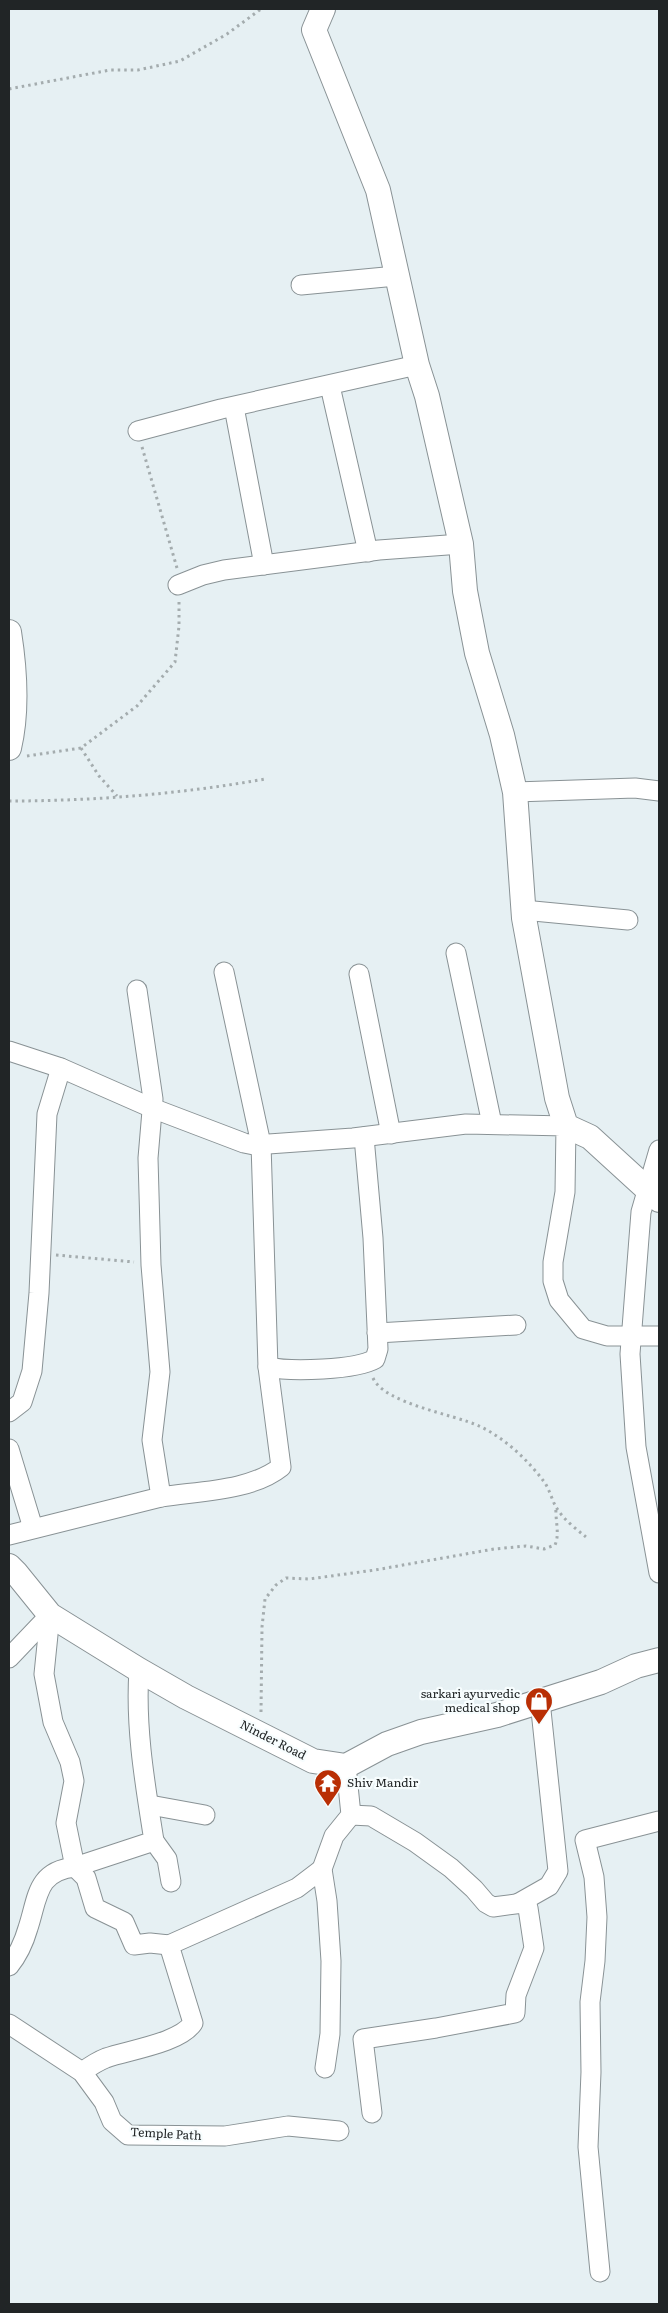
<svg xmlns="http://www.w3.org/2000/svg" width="668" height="2313" font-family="Literata,serif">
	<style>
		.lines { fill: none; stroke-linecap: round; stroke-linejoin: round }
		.minor-casing { stroke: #899295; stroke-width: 21 }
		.tertiary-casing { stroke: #899295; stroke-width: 26 }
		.path { stroke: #a4acae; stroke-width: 3; stroke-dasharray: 2.5 4; stroke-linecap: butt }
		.minor { stroke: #fff; stroke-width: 19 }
		.tertiary { stroke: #fff; stroke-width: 24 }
		.labels { text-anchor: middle; stroke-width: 4.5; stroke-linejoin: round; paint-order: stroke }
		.poi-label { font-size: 12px; fill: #212526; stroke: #f7fdfe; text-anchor: end }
		.street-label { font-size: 12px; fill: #212526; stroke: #f7fdfe }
	</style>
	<rect width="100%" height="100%" fill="#e6f0f3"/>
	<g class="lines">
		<g class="minor-casing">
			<g id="minor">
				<polyline points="301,285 396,276"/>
				<polyline points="330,386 368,552"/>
				<polyline points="234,407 264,565"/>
				<polyline points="138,431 221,409 417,365"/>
				<polyline points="178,585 203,575 224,570 379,550 461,544"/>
				<polyline points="515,792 635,788 659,791"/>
				<polyline points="523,910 628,920"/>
				<polyline points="456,953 492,1124"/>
				<polyline points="359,974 391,1134"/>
				<polyline points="9,1051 61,1068 152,1108 244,1143 254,1145 353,1138 466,1124 566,1126 565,1192 553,1262 553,1281 559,1300 583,1329 607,1336 659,1336"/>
				<polyline points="659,1150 641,1212 630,1354 636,1447 659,1573"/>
				<polyline points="377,1333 516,1325"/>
				<path d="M268,1367C291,1372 356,1370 375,1359L378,1349L373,1238L364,1137"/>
				<polyline points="9,1412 22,1402 32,1371 39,1293 47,1114 61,1068"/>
				<polyline points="9,1449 33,1528"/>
				<path d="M161,1497C199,1491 251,1491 281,1467L268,1367L261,1144L224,972"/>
				<polyline points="9,1535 161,1497 152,1440 160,1372 151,1265 148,1158 153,1099 137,990"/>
				<polyline points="50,1615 44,1674 53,1722 70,1762 74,1781 66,1823 75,1867 86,1878 95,1908 124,1922 134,1945 150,1943 169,1945"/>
				<polyline points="9,1658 50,1615"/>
				<polyline points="150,1805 205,1815"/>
				<polyline points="351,1815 371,1816 415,1842 451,1868 474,1889 486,1903 493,1907 523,1903 528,1908 534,1948 516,1995 515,2013 436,2028 363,2039 372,2113"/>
				<polyline points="154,1841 167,1859 171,1882"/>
				<polyline points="519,1903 549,1886 558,1871 540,1701"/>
				<path d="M9,1966C18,1955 24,1942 28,1928C38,1898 36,1871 75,1867L154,1841C145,1784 135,1727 139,1670"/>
				<polyline points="9,2024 82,2072 104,2102 112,2121 128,2135 225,2136 288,2126 339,2131"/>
				<polyline points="325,2068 330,2034 331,1961 327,1901 322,1869 334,1836 351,1815 346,1766"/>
				<path d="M82,2072C89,2067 98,2061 106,2058C129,2050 180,2043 193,2023L169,1945L297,1888L322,1869"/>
				<polyline points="600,2272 588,2147 591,2072 590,2002 595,1961 597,1917 594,1877 585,1840 659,1821"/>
			</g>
		</g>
		<g class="tertiary-casing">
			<g id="tertiary">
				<polyline points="323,9 314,30 378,190 417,365 427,396 461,544 465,591 477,653 502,735 515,792 524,918 557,1098 566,1126 590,1137 659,1200"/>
				<path d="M9,632C15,670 18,710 9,748"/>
				<polyline points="9,1566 16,1573 50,1615 139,1670 186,1697 313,1761 346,1766 387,1744 421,1732 497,1715 601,1682 636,1666 659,1660"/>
			</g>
		</g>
		<g class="path">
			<polyline points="9,89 110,70 138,70 180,61 227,34 261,9"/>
			<polyline points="142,447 177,568"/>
			<polyline points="81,748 99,776 117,796"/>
			<polyline points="27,756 81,748 137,706 175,662 179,626 179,602"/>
			<path d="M9,801C93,801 181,794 265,779"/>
			<polyline points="56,1255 134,1262"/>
			<path d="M373,1378C385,1404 453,1414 479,1426C505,1438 529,1461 545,1483C550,1491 552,1500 556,1507C563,1519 576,1529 586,1537"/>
			<path d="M261,1712L262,1627L265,1599L276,1585L286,1578L309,1579L375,1570L494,1549L526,1546L544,1549L555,1545C560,1534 555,1520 556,1507"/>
		</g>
		<use href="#minor" class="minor"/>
		<use href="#tertiary" class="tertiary"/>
	</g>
	<defs>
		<g id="shop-pin" transform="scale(1.4375)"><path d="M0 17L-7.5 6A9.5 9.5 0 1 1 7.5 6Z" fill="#b92f05" stroke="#f7fdfe"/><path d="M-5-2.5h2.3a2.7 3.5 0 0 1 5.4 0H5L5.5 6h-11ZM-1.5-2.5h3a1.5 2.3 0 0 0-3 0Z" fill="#fff"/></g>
		<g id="temple-pin" transform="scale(1.4375)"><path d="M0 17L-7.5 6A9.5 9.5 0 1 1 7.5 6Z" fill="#b92f05" stroke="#f7fdfe"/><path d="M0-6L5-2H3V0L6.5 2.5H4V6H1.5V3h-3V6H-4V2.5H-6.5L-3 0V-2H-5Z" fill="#fff"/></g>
	</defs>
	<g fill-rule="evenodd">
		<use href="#shop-pin" x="539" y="1701"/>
		<use href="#temple-pin" x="328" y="1783"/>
	</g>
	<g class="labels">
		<g class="poi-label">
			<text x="520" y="1698">sarkari ayurvedic<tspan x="520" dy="14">medical shop</tspan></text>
			<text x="347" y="1787" text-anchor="start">Shiv Mandir</text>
		</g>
		<g class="street-label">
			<text transform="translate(273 1740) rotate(27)" y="4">Ninder Road</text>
			<text transform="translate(166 2134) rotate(3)" y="4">Temple Path</text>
		</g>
	</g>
	<rect width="668" height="2313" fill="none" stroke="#212526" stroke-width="20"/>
</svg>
